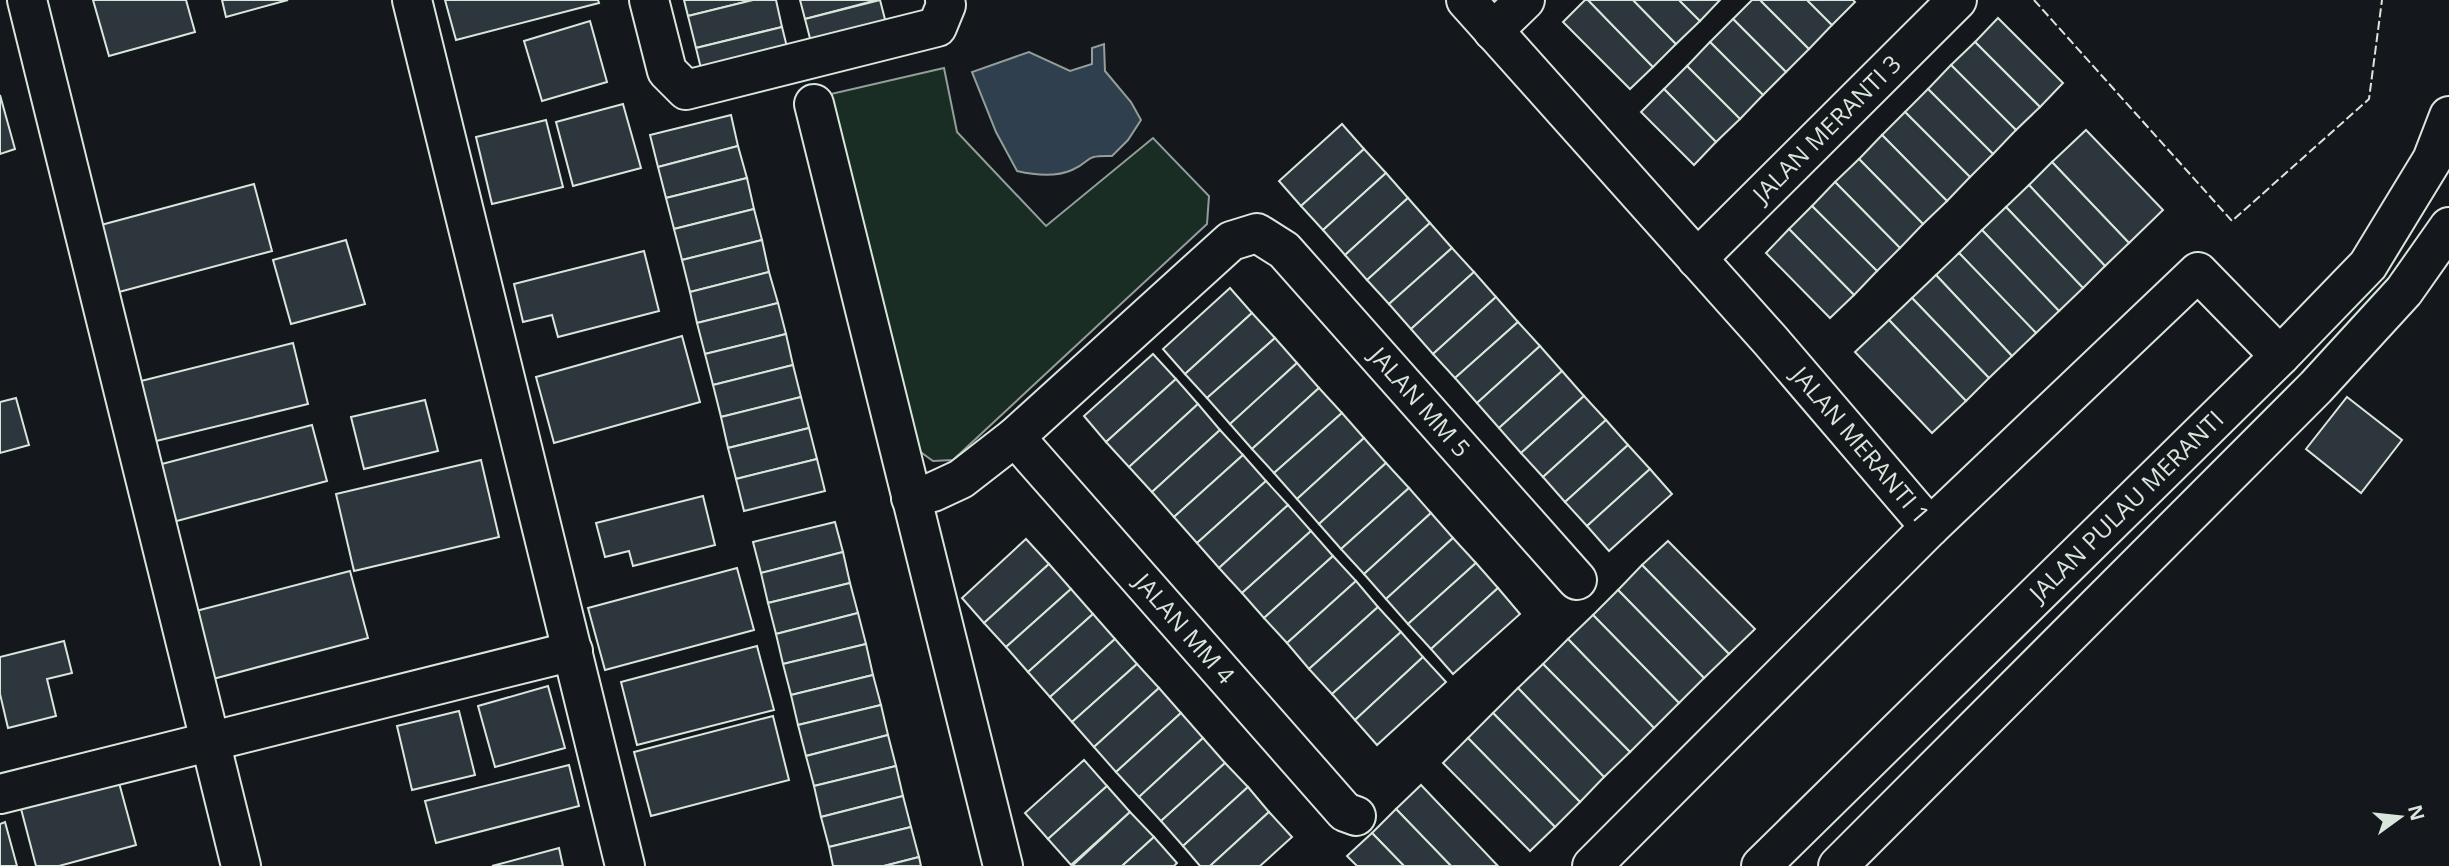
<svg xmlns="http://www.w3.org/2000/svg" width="2449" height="866" font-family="'Open Sans',sans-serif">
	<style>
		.green { fill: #1a2d24; stroke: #939e99; stroke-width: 2 }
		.water { fill: #2f3f4d; stroke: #939e99; stroke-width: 2 }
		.building { fill: #2c363c; stroke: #d8e6dc; stroke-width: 2 }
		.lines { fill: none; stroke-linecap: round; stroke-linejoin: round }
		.minor-casing { stroke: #d8e6dc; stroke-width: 42 }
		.major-casing { stroke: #d8e6dc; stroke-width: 42 }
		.minor { stroke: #14181c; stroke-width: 38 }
		.major { stroke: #14181c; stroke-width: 38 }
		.fence { stroke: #d8e6dc; stroke-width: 2; stroke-dasharray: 9 3.5; stroke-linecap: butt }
		.labels { text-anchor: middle; stroke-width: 5; stroke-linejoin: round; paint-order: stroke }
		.street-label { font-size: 24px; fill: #d8e6dc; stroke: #14181c }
	</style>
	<rect width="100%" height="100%" fill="#14181c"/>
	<polygon class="green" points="944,68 957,132 1046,226 1153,138 1209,196 1207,224 953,460 933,461 915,448 831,94"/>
	<path class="water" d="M1104,44L1105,71L1131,102L1141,120L1128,140L1112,156C1082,155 1093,161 1072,170C1056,177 1034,175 1017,171L996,132L972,72L1029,52L1070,71L1092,64V48Z"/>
	<g class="building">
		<polygon points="93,0 186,0 195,32 109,56"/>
		<polygon points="222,0 288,0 226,17"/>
		<polygon points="445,0 598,0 599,3 456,40"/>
		<polygon points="684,0 753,0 688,16"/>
		<polygon points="753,0 776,0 782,27 696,48 688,16"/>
		<polygon points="800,0 877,0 805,19"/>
		<polygon points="880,0 888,31 813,50 805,19"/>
		<polygon points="1585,0 1588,0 1653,67 1630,89 1563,22"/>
		<polygon points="1588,0 1633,0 1676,44 1653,67"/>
		<polygon points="1633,0 1679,0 1700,21 1676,44"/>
		<polygon points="1679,0 1720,0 1700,21"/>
		<polygon points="1752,0 1760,0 1809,49 1786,72 1733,19"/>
		<polygon points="1760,0 1807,0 1832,25 1809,49"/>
		<polygon points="1807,0 1853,0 1855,2 1832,25"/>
		<polygon points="1998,18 2063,83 2040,107 1975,42"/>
		<polygon points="1733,19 1786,72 1763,95 1710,42"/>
		<polygon points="590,21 607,82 542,101 524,41"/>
		<polygon points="782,27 790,59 704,81 696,48"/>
		<polygon points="1710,42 1763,95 1740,119 1687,66"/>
		<polygon points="1975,42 2040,107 2016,130 1951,65"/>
		<polygon points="1951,65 2016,130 1993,154 1928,89"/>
		<polygon points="1687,66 1740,119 1716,142 1664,89"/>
		<polygon points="1664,89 1716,142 1694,165 1641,112"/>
		<polygon points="1928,89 1993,154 1970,177 1905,112"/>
		<polygon points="0,95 15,149 0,154"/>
		<polygon points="623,104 641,168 573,186 556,122"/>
		<polygon points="1905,112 1970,177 1947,201 1882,135"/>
		<polygon points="731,115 738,146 658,167 650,135"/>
		<polygon points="546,120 563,187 492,204 476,137"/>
		<polygon points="1342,124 1364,149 1301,206 1279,181"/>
		<polygon points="2086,130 2163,210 2129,243 2052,162"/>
		<polygon points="1882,135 1947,201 1923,224 1859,159"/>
		<polygon points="738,146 747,178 666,198 658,167"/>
		<polygon points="1364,149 1386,173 1323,230 1301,206"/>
		<polygon points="1859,159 1923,224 1900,248 1835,182"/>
		<polygon points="2052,162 2129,243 2105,266 2029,185"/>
		<polygon points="1386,173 1408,198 1345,255 1323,230"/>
		<polygon points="747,178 754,209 674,229 666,198"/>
		<polygon points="1835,182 1900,248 1877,271 1812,206"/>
		<polygon points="254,184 272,251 119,292 101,225"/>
		<polygon points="2029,185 2105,266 2083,288 2006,207"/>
		<polygon points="1408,198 1430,223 1367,280 1345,255"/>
		<polygon points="1812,206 1877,271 1854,295 1789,229"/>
		<polygon points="2006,207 2083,288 2059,311 1982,230"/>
		<polygon points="754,209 762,240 682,260 674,229"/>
		<polygon points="1430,223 1452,248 1389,304 1367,280"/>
		<polygon points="1789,229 1854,295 1830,318 1766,253"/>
		<polygon points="1982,230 2059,311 2036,333 1959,253"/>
		<polygon points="346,240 365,304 291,324 273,260"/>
		<polygon points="762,240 769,272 690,292 682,260"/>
		<polygon points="1452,248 1474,272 1411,329 1389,304"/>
		<polygon points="644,251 659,311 558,337 552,315 523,322 514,284"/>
		<polygon points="1959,253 2036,333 2012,356 1936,275"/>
		<polygon points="769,272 778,303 697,323 690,292"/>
		<polygon points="1474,272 1496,297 1433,354 1411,329"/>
		<polygon points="1936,275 2012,356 1989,378 1912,298"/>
		<polygon points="1230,288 1252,313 1185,374 1163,349"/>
		<polygon points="1496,297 1518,322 1455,378 1433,354"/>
		<polygon points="1912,298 1989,378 1966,401 1889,320"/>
		<polygon points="778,303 786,334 705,354 697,323"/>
		<polygon points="1252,313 1275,338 1207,398 1185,374"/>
		<polygon points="1889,320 1966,401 1932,433 1855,352"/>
		<polygon points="1518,322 1540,346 1477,403 1455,378"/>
		<polygon points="786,334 793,365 713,385 705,354"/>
		<polygon points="682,336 700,402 554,443 536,377"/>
		<polygon points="1275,338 1297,363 1230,424 1207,398"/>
		<polygon points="293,343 308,404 152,442 137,382"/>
		<polygon points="1540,346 1562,371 1499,428 1477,403"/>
		<polygon points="1153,354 1176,379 1106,442 1084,416"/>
		<polygon points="1297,363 1319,388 1252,449 1230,424"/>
		<polygon points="793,365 801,397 721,417 713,385"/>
		<polygon points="1562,371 1584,396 1521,453 1499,428"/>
		<polygon points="1176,379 1198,404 1129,467 1106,442"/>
		<polygon points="1319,388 1342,413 1274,473 1252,449"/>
		<polygon points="1584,396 1606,420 1543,477 1521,453"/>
		<polygon points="801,397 809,428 728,448 721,417"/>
		<polygon points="2347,397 2402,440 2361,493 2306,449"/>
		<polygon points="16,398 29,445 0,453 0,402"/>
		<polygon points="425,400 438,451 364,469 351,417"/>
		<polygon points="1198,404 1220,430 1152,492 1129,467"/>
		<polygon points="1342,413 1364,438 1297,499 1274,473"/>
		<polygon points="1606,420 1628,445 1565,502 1543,477"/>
		<polygon points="312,425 327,481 173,522 158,465"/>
		<polygon points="809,428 817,459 736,479 728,448"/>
		<polygon points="1220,430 1243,455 1174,517 1152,492"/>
		<polygon points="1364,438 1386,463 1319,524 1297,499"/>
		<polygon points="1628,445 1650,469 1587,526 1565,502"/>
		<polygon points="1243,455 1266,481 1197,543 1174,517"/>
		<polygon points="817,459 825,491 744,511 736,479"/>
		<polygon points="481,460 499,537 354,571 336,494"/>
		<polygon points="1386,463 1409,488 1341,549 1319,524"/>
		<polygon points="1650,469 1672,494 1609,551 1587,526"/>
		<polygon points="1266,481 1288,505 1219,568 1197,543"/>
		<polygon points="1409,488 1431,513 1364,574 1341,549"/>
		<polygon points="703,496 715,545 633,566 629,551 605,557 596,523"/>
		<polygon points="1288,505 1311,531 1242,593 1219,568"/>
		<polygon points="1431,513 1453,538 1386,599 1364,574"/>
		<polygon points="835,522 843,552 761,573 753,542"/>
		<polygon points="1311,531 1333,556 1264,618 1242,593"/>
		<polygon points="1453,538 1476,563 1408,624 1386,599"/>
		<polygon points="1026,539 1049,564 984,623 962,598"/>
		<polygon points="1668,541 1755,629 1729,654 1642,565"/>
		<polygon points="843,552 850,583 768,603 761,573"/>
		<polygon points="1333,556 1356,581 1287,643 1264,618"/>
		<polygon points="1476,563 1498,588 1431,649 1408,624"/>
		<polygon points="1049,564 1071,589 1006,647 984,623"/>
		<polygon points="1642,565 1729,654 1704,678 1618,590"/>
		<polygon points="737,568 754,630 605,670 588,608"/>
		<polygon points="350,571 368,638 213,679 196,611"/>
		<polygon points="1356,581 1378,607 1309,669 1287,643"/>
		<polygon points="850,583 858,613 776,634 768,603"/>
		<polygon points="1498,588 1520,614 1453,674 1431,649"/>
		<polygon points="1071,589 1093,614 1028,672 1006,647"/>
		<polygon points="1618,590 1704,678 1679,703 1593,615"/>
		<polygon points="1378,607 1401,632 1332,694 1309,669"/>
		<polygon points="858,613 866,644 783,664 776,634"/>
		<polygon points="1093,614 1115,639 1050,697 1028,672"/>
		<polygon points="1593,615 1679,703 1654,728 1568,639"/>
		<polygon points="1401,632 1423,657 1355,720 1332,694"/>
		<polygon points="1115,639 1137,664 1072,722 1050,697"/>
		<polygon points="1568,639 1654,728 1630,752 1543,664"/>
		<polygon points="64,641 72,673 47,679 56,716 8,728 0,694 0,657"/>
		<polygon points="866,644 873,675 791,695 783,664"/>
		<polygon points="757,646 774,710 637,745 621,682"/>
		<polygon points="1423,657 1446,682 1377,745 1355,720"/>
		<polygon points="1137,664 1159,688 1094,747 1072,722"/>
		<polygon points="1543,664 1630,752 1604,777 1518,688"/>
		<polygon points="873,675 881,705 798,725 791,695"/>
		<polygon points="548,686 565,748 495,767 478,706"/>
		<polygon points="1159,688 1181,713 1116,772 1094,747"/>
		<polygon points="1518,688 1604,777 1580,802 1493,713"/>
		<polygon points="881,705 888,735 806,756 798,725"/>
		<polygon points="459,711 475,775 412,790 397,726"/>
		<polygon points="1181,713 1203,738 1139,797 1116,772"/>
		<polygon points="1493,713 1580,802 1555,827 1468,738"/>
		<polygon points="773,716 789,780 651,816 634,752"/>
		<polygon points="888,735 896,766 814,786 806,756"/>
		<polygon points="1203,738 1225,763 1161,821 1139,797"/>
		<polygon points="1468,738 1555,827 1530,851 1443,763"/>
		<polygon points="1084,760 1107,786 1048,839 1025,813"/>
		<polygon points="1225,763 1248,787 1183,846 1161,821"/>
		<polygon points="569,765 579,806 436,843 425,801"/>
		<polygon points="896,766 903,796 821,817 814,786"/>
		<polygon points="118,779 136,845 59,866 36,866 20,805"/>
		<polygon points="1421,785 1498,866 1451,866 1396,809"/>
		<polygon points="1107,786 1130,812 1071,865 1048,839"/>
		<polygon points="1248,787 1269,812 1210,866 1200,866 1183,846"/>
		<polygon points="903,796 911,827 829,847 821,817"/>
		<polygon points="1396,809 1451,866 1404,866 1372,833"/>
		<polygon points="1130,812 1154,837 1122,866 1072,866"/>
		<polygon points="1269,812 1292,837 1260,866 1210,866"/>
		<polygon points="5,822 17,866 0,866 0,824"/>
		<polygon points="911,827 919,857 884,866 833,866 829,847"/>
		<polygon points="1372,833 1404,866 1357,866 1347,856"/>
		<polygon points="1154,837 1177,863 1174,866 1122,866"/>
		<polygon points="559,848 563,866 492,866"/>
		<polygon points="919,857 921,866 884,866"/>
	</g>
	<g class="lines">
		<g class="minor-casing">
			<g id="minor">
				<polyline points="27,0 241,866"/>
				<polyline points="412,0 625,866"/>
				<polyline points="649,0 667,71 686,90 937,27 946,5 945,0"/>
				<path id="s1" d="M1466,0L1770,340L1930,527L2198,272L2280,356"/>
				<polyline points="1493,31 1525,0"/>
				<polyline points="814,104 1003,866"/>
				<path id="s2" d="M1697,259L1957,0"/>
				<path id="s3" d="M1015,437L1345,812L1356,816"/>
				<path id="s4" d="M911,498L933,492L961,479L1015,437L1231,241L1257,233L1284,250L1577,580"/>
				<polyline points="0,794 573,651"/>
				<polyline points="1592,866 1930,527"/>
			</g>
		</g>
		<g class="major-casing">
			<g id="major">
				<path id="s5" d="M1761,866L2280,356L2368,265L2432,160L2449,116"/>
				<polyline points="1838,866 2316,387 2404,291 2449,227"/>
			</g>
		</g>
		<use href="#minor" class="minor"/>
		<use href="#major" class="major"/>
		<polyline class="fence" points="2034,0 2232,221 2369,99 2382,0"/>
	</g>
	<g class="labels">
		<g class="street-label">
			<text dy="8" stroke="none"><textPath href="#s2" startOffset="184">JALAN MERANTI 3</textPath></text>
			<text dy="8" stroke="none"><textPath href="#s4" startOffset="677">JALAN MM 5</textPath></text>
			<text dy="8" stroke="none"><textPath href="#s1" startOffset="595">JALAN MERANTI 1</textPath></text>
			<text dy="8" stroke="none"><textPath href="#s5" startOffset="513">JALAN PULAU MERANTI</textPath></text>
			<text dy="8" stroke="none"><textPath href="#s3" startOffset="256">JALAN MM 4</textPath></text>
		</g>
	</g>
	<g transform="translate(2400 817) rotate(75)" stroke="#14181c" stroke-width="5" paint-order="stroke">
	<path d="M0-5L12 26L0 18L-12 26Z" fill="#d8e6dc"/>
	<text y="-10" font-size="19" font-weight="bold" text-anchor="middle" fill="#d8e6dc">N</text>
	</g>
</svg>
